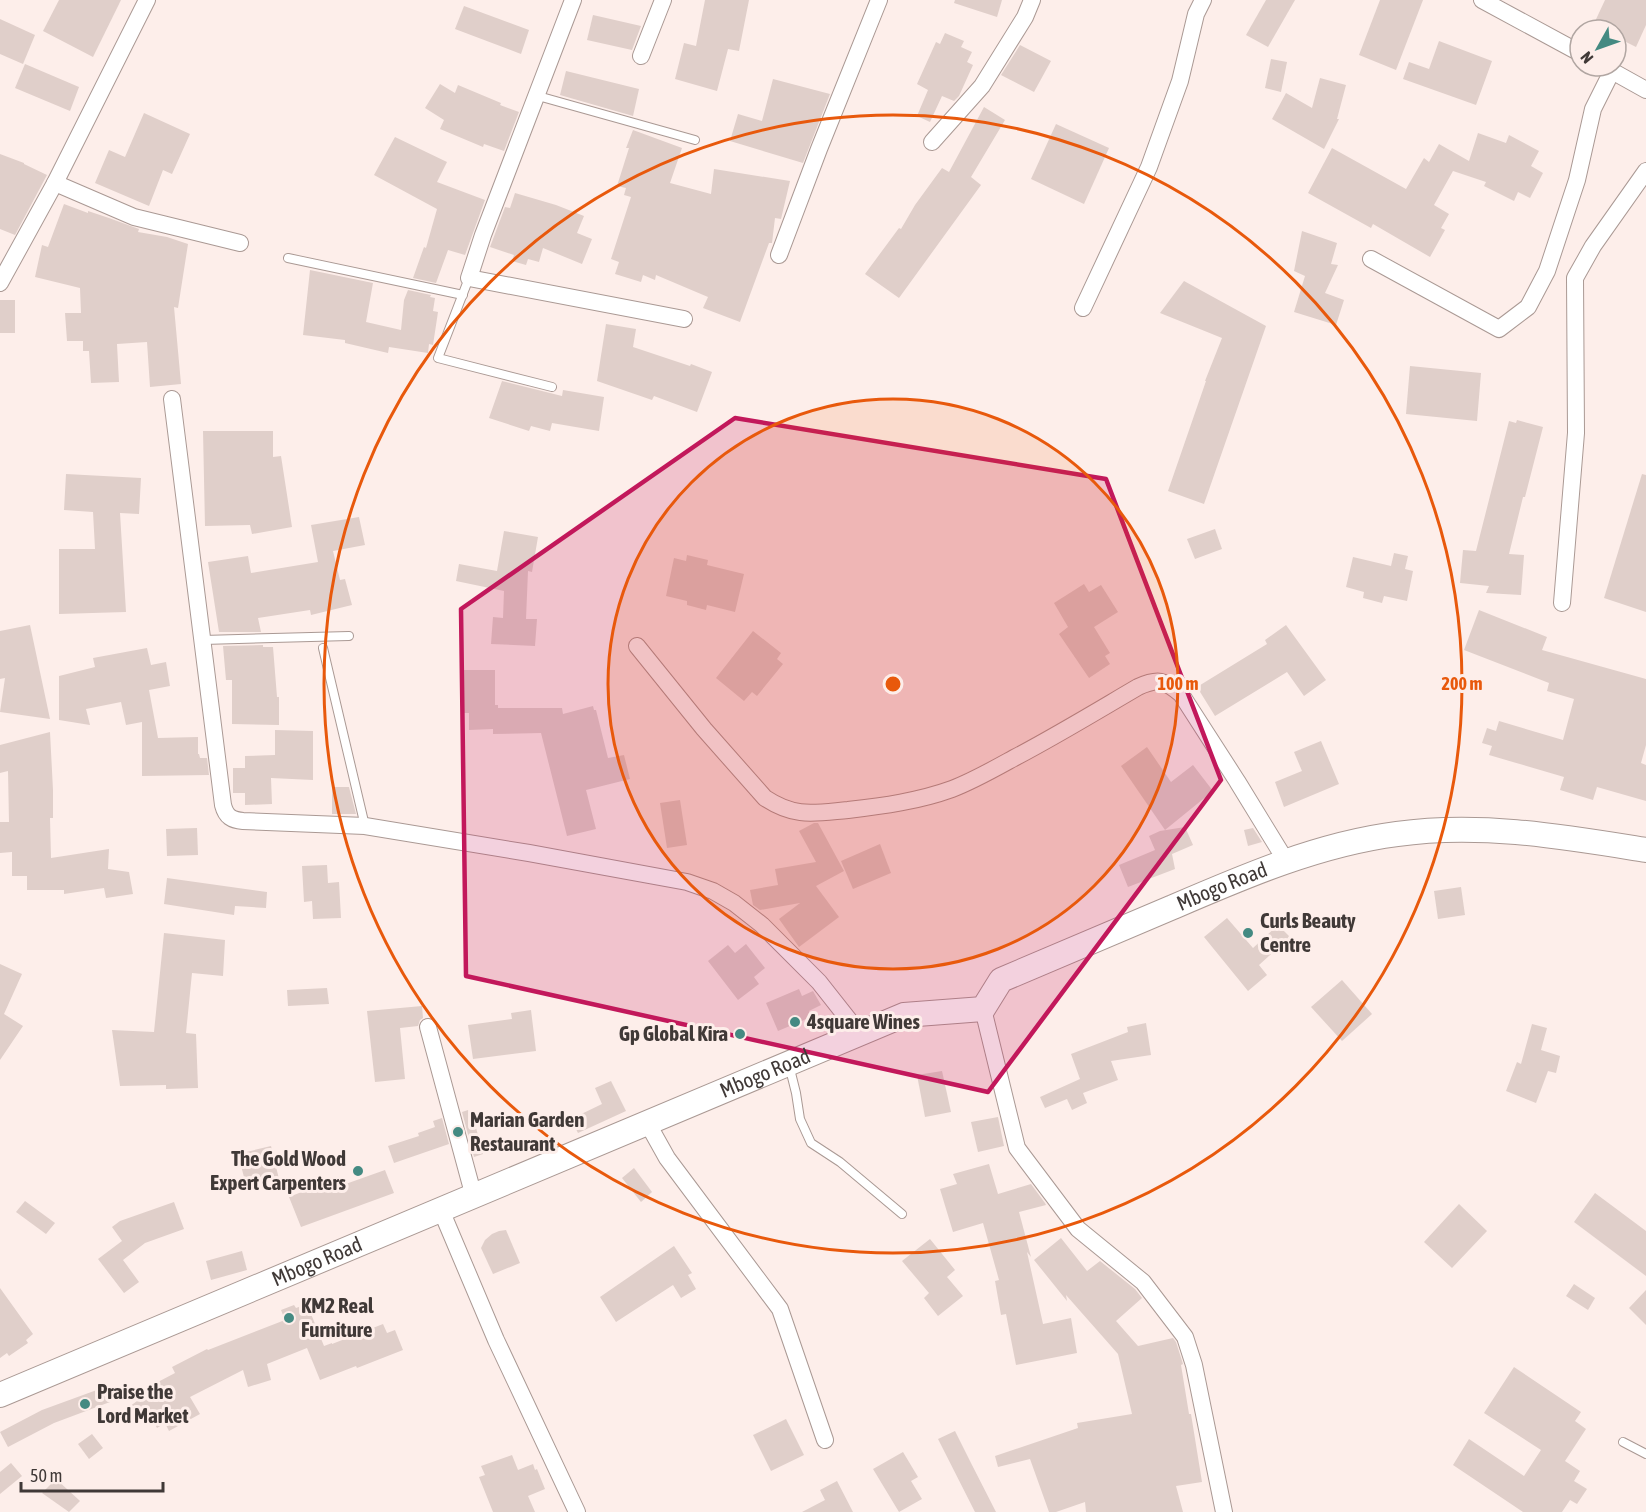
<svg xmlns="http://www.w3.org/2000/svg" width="1646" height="1512" font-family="'Asap Condensed',sans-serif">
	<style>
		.building { fill: #e0cfca }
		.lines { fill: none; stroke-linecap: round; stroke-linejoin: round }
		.lane-casing { stroke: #aa9994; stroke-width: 10 }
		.street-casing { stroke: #aa9994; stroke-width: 18 }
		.secondary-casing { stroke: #aa9994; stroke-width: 26 }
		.lane { stroke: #fff; stroke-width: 8 }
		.street { stroke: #fff; stroke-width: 16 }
		.secondary { stroke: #fff; stroke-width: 24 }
		.marked { fill: #c2185b; fill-opacity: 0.2; stroke: #c2185b; stroke-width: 4.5; stroke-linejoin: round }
		.ring { fill: none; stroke: #e8590c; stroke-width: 3 }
		.poi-dot { fill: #448a82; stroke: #fdeeea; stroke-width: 2 }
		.labels { text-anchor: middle; stroke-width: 6; stroke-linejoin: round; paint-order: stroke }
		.street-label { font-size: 21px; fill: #403937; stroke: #fdeeea }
		.poi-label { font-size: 21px; font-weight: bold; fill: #403937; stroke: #fdeeea; text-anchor: start }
		.centre { fill: #e8590c; stroke: #fdeeea; stroke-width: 3 }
		.ring-label { font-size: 18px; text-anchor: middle; font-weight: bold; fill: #e8590c; stroke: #fdeeea; stroke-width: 6; stroke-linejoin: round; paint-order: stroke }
	</style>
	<rect width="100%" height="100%" fill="#fdeeea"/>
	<g class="building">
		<polygon points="59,0 121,0 93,57 43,31"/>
		<polygon points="705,0 749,0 739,51 728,49 717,91 675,79 684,43 696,46"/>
		<polygon points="955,0 1002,0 997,17 954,3"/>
		<polygon points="1266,0 1295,0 1268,47 1246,35"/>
		<polygon points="1380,0 1423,0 1396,70 1359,55"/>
		<polygon points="1605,0 1646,0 1646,25 1636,47 1616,37 1616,30 1591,30"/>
		<polygon points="464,6 529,30 521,54 455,29"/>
		<polygon points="593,15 641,26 632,50 587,40"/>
		<polygon points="0,19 35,35 23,64 0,54"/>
		<polygon points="945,33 964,41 961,47 972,52 967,62 973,65 959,96 954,101 942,96 930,122 917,116 928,90 917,84 936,42 940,44"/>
		<polygon points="1439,41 1492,61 1476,105 1403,79 1409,62 1429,69"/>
		<polygon points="1020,45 1051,61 1034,92 1001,75"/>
		<polygon points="1271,59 1287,62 1281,92 1265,88"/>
		<polygon points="25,64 79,87 70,111 15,88"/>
		<polygon points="566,71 639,89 633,116 560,95"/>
		<polygon points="1320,78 1346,85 1337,119 1339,119 1324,149 1272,119 1286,93 1312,108"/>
		<polygon points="773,79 830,94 803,163 730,141 738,114 762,121"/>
		<polygon points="440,84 455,93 458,85 501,103 500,105 519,112 504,151 484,144 483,147 440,129 444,120 425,108"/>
		<polygon points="984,107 1005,120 971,177 981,185 899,298 865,274 899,228 901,229 915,205 942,168 949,172"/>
		<polygon points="144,113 190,134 172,174 163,170 149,206 95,183 109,150 125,157"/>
		<polygon points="1056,124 1109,148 1084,204 1031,179"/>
		<polygon points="633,130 682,148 670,183 711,194 714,169 790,181 781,219 775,218 772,243 769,243 740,322 703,308 708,297 656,275 655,280 643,275 641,282 615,274 619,262 611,259 631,197 624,195 626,188 617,186 629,148 626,148"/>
		<polygon points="1478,133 1506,143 1509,135 1539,151 1531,166 1543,173 1530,198 1518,192 1514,201 1484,186 1486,182 1453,171 1434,205 1449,214 1441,228 1445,230 1430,257 1373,224 1371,228 1308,193 1332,148 1406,189 1424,158 1429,162 1439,144 1469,161"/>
		<polygon points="395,137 447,162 437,182 485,200 465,255 448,250 436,283 413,278 424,247 426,248 437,209 374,175"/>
		<polygon points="0,154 24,163 24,164 47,175 15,235 0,229"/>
		<polygon points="515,193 556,205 584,216 577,233 592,239 582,264 543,248 539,262 528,259 526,265 512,261 514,255 490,247 505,207 510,208"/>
		<polygon points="64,204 88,213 88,211 109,218 139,229 138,232 167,237 188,244 178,308 174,307 181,384 150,387 147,342 117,344 119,382 91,383 89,351 83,351 83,341 67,341 65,313 81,313 80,288 35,277 42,245 48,247"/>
		<polygon points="1302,231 1337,243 1331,264 1338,265 1325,293 1344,300 1336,325 1294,312 1305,276 1294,271"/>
		<polygon points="310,270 373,283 366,322 401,330 404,300 408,290 431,295 430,297 435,298 433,311 438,312 433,345 429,344 428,353 389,347 388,353 345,343 345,340 303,335"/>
		<polygon points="1184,281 1266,326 1204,504 1168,491 1206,381 1205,381 1222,338 1160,313"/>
		<rect x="0" y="300" width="15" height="33"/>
		<polygon points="606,324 636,329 633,347 690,366 691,364 712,372 697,412 654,396 652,400 597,381"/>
		<polygon points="1410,366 1481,373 1477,421 1406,414"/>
		<polygon points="502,381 562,396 563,390 604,397 599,431 552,423 550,431 531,426 529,431 489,418"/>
		<polygon points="1517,420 1543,427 1525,497 1523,497 1509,554 1524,555 1521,595 1486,593 1489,586 1460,583 1463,550 1476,551 1509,421 1516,423"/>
		<polygon points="203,431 273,431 273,457 281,456 292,527 252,534 250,525 205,526"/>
		<polygon points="66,474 141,478 139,514 120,513 126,612 59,614 59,549 95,549 93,512 64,510"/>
		<polygon points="1642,474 1646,475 1646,612 1604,598"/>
		<polygon points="359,517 365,545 333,551 340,580 345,579 352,605 311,615 310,610 258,618 261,632 219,632 208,562 248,556 251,573 318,562 311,525"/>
		<polygon points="1215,529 1222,549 1195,559 1187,539"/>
		<polygon points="504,531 538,537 532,572 528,571 526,619 537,619 535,646 491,644 493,617 503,618 504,591 456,581 459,564 497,571"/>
		<polygon points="1394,553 1408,556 1405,569 1413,571 1407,601 1384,596 1382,603 1363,598 1364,592 1346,587 1353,557 1391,566"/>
		<polygon points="687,555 708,560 707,565 744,574 735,612 707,605 706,610 687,605 687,601 666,596 674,558 686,561"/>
		<polygon points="1084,584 1089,592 1101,585 1118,612 1094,627 1110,653 1105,656 1110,664 1089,678 1059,634 1068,627 1054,603"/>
		<polygon points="1479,610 1547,637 1542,650 1646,679 1646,745 1641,763 1646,765 1646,801 1597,787 1593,800 1560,790 1564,777 1489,755 1492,746 1482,743 1487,728 1496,731 1499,721 1563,740 1574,699 1547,691 1549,683 1464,650"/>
		<polygon points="30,625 50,719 0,712 5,678 0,679 0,631"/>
		<polygon points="1286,625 1326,680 1304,696 1287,672 1215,716 1197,687 1267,644 1265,640"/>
		<polygon points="753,631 781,653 777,659 783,664 757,696 752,692 744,701 716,678"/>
		<polygon points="263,645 263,647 273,647 277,697 279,697 279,725 232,724 232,680 226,680 223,646"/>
		<polygon points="147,648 151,665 166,662 170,686 149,690 158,738 198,737 198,754 199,754 200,758 207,758 209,775 142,776 142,722 126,725 121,702 86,709 90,725 59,720 59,676 95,667 93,658"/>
		<polygon points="463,670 495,670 495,705 498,705 498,708 562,708 563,714 593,706 594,710 596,710 608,758 624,755 630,779 586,790 596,829 567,836 541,733 493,734 493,729 469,730 469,713 464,713"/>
		<polygon points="275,730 313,731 313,780 271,778 272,804 245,805 245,793 233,793 233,768 245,768 245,756 275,755"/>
		<polygon points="50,732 53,790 53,818 50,818 51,858 109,849 108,869 129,872 133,894 106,898 104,888 64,894 64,890 27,890 27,876 12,876 12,852 0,853 0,822 9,822 8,771 0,773 0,745"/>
		<polygon points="1321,741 1339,784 1284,807 1275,782 1302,771 1294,752"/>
		<polygon points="1147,747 1171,782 1193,765 1213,791 1165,830 1121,766"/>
		<polygon points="332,787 349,787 356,814 332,814"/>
		<polygon points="680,800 687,845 667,848 660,803"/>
		<polygon points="814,823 818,823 844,871 816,886 839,917 799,947 779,919 800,903 760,910 753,905 750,890 778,885 775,869 816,862 799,831"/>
		<polygon points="1185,827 1193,845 1172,854 1175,869 1128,887 1119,865 1155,850 1149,836 1160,831"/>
		<polygon points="197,828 198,855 167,856 166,829"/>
		<polygon points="1253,828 1262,842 1248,846 1244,830"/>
		<polygon points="880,844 891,873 853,889 841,861"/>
		<polygon points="327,865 328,883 339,882 341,918 313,919 312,901 304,902 302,866"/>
		<polygon points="167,878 267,892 266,908 235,906 234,915 164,904"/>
		<polygon points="1461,887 1465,915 1438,919 1434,891"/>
		<polygon points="1227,918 1253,948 1278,925 1290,937 1259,965 1267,975 1248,991 1204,937"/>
		<polygon points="164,933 225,940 223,976 192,973 186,1033 196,1034 198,1088 166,1089 166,1085 120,1086 112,1030 154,1032"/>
		<polygon points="746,944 765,968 754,977 759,984 738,1000 708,961 728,945 735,953"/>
		<polygon points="0,964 22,974 4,1014 23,1026 0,1060"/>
		<polygon points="1342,980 1372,1014 1342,1041 1311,1007"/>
		<polygon points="327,988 329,1004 288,1006 287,990"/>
		<polygon points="799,989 802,996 813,991 821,1005 809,1011 811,1017 778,1031 766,1003"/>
		<polygon points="422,1006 423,1018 420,1020 418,1026 400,1028 405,1079 375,1082 367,1011"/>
		<polygon points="531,1010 536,1051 473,1059 468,1025 512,1019 511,1013"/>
		<polygon points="1146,1023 1151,1055 1111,1061 1118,1080 1083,1093 1087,1103 1072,1110 1067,1099 1045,1108 1040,1097 1080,1079 1071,1054 1128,1032 1127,1027"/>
		<polygon points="1532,1024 1547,1028 1541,1050 1560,1056 1556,1073 1548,1071 1536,1103 1506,1091 1517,1062 1521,1064"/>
		<polygon points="942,1071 951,1112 925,1117 917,1075"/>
		<polygon points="611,1081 626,1111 578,1133 571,1119 602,1104 595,1088"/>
		<polygon points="468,1110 472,1125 475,1124 483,1154 474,1157 462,1112"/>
		<polygon points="998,1117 1004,1146 978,1152 971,1122"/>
		<polygon points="442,1118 449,1144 394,1163 388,1146 419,1136 418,1133 435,1127 433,1121"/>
		<polygon points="271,1146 279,1179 255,1184 254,1179 245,1181 238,1154"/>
		<polygon points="989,1164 998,1194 1031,1184 1045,1203 1046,1205 1019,1212 1031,1257 1027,1252 1043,1324 1071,1318 1077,1353 1016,1365 1006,1314 1001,1315 995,1281 999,1280 983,1223 953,1232 940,1189 957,1184 953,1174"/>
		<polygon points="634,1168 652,1192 641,1202 622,1178"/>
		<polygon points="385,1170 394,1193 301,1227 289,1197 337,1178 340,1186"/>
		<polygon points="1595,1193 1646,1231 1646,1276 1574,1222"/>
		<polygon points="25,1201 55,1223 46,1234 16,1212"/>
		<polygon points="174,1202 184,1229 145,1243 123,1260 139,1282 124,1293 98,1259 122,1241 112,1227 120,1221"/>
		<polygon points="1459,1204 1487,1231 1452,1268 1424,1242"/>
		<polygon points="506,1230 520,1263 493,1274 481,1248 485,1240 492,1234 499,1231"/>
		<polygon points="1061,1238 1087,1271 1100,1261 1135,1289 1142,1298 1116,1321 1138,1346 1173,1338 1176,1342 1183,1364 1181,1365 1189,1414 1191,1414 1202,1482 1176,1486 1183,1512 1086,1512 1085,1502 1056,1512 1049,1512 1030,1459 998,1467 995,1456 1078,1428 1077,1423 1132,1414 1118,1354 1066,1295 1067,1301 1034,1260"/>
		<polygon points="930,1239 955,1270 947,1277 963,1296 938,1316 924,1298 929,1293 902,1261"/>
		<polygon points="674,1246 692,1273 688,1275 696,1289 681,1298 673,1285 616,1322 600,1297"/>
		<polygon points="242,1251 247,1270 211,1280 206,1261"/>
		<polygon points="1574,1284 1595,1298 1588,1310 1566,1296"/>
		<polygon points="0,1288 33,1334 26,1340 28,1343 9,1356 7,1353 0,1358"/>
		<polygon points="1646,1290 1646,1325 1629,1308"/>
		<polygon points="307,1304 324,1346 332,1343 332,1344 383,1324 387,1333 395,1330 403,1350 357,1368 356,1366 320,1380 307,1348 267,1364 271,1380 248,1387 243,1370 190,1397 200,1414 169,1431 165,1423 157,1428 151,1417 136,1426 126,1409 158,1386 156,1383 175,1373 172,1367 207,1349 208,1350 285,1320 281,1310 294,1305 296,1308"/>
		<polygon points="1514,1367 1581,1412 1575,1421 1586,1429 1565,1461 1580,1471 1574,1481 1587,1489 1577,1504 1570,1500 1562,1512 1523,1512 1453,1465 1469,1439 1524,1476 1541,1450 1484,1413"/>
		<polygon points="105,1387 110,1402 54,1423 8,1447 0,1432 42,1410"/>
		<polygon points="786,1419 804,1455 771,1471 753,1435"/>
		<polygon points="955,1431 972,1465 996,1512 975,1512 938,1439"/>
		<polygon points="92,1434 103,1448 89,1459 78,1444"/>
		<polygon points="903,1452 918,1477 911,1481 922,1499 899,1512 873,1469"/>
		<polygon points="512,1455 518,1470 533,1464 535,1470 537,1469 545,1489 528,1496 535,1512 493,1512 479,1477 485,1475 481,1466"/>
		<polygon points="11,1463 22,1476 0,1494 0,1472"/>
		<polygon points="56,1479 80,1501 69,1512 42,1493"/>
		<polygon points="837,1481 853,1512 802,1512 825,1500 820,1490"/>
	</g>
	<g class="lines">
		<g class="lane-casing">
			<g id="lane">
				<polyline points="538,96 695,140"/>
				<polyline points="288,258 463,295"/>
				<polyline points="469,278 438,358 552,387"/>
				<polyline points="203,640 349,636"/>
				<polyline points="323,648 365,826"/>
				<polyline points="789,1065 796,1093 800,1119 811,1143 840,1162 902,1214"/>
				<polyline points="1623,1442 1646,1454"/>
			</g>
		</g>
		<g class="street-casing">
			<g id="street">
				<polyline points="573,0 483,235 469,278 684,319"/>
				<polyline points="1482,0 1580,53"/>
				<polyline points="641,56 663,0"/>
				<polyline points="1603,66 1646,90"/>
				<polyline points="932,142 982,86 1025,17 1032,0"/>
				<polyline points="55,183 134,217 240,243"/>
				<polyline points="779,255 819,149 879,0"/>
				<polyline points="1371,259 1499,329 1528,307 1547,271 1577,180 1593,109 1612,71"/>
				<polyline points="0,283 55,183 147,0"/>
				<polyline points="1083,308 1149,167 1180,81 1196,14 1203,0"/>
				<path d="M172,399L223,805C226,817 232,820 243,821L365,826L529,853L687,882L713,891L734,903L762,925L819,982L860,1034"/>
				<polyline points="1562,603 1576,433 1575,278 1593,246 1646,171"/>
				<path d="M637,646L704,729L765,798C795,818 814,813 848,810C883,806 919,801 952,789C973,781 994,769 1014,758C1056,736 1097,711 1138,687C1158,678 1164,680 1181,694L1237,781L1286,861"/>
				<polyline points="983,1009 1017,1148 1078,1229 1143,1282 1185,1337 1194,1365 1224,1512"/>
				<polyline points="428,1027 474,1197"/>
				<polyline points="648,1124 667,1158 780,1309 825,1440"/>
				<polyline points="441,1210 496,1340 577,1512"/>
			</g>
		</g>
		<g class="secondary-casing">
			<g id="secondary">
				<path id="s1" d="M0,1395L904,1015L983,1009L1001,980C1059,955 1116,931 1173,907C1245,876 1319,844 1397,834C1480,822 1565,837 1646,850"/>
			</g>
		</g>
		<use href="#lane" class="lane"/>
		<use href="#street" class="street"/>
		<use href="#secondary" class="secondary"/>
	</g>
	<path class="marked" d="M735,418L1106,479L1221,780L988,1092L466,976L461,609Z"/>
	<circle cx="893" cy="684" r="285" fill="#e8590c" fill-opacity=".12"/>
	<g class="ring">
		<circle cx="893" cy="684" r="285"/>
		<circle cx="893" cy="684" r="569"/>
	</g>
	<g class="poi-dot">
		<circle cx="1248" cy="933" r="6"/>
		<circle cx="795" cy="1022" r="6"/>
		<circle cx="740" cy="1034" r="6"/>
		<circle cx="458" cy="1132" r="6"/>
		<circle cx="358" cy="1171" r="6"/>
		<circle cx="289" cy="1318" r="6"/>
		<circle cx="85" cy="1404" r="6"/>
	</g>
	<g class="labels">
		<g class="street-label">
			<text dy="7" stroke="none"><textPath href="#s1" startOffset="1334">Mbogo Road</textPath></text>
			<text dy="7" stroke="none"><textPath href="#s1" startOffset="830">Mbogo Road</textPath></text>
			<text dy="7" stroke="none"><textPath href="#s1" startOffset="344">Mbogo Road</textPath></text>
		</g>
		<g class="poi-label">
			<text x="1260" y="928">Curls Beauty<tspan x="1260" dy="24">Centre</tspan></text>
			<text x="807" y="1029">4square Wines</text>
			<text x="728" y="1041" text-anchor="end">Gp Global Kira</text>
			<text x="470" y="1127">Marian Garden<tspan x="470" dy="24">Restaurant</tspan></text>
			<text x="346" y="1166" text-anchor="end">The Gold Wood<tspan x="346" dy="24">Expert Carpenters</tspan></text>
			<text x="301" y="1313">KM2 Real<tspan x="301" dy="24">Furniture</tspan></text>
			<text x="97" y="1399">Praise the<tspan x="97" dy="24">Lord Market</tspan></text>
		</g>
	</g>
	<circle cx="893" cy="684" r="9" class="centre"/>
	<g class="ring-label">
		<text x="1178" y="690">100 m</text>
		<text x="1462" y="690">200 m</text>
	</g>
	<g transform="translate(1598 48) rotate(230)"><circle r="28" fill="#fdeeea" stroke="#b1a6a2" stroke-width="1.5"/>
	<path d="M0-4.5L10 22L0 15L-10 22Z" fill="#448a82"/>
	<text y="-9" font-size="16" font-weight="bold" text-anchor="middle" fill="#403937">N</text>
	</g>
	<path d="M21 1482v9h142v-9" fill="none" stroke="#403937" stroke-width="3"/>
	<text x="30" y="1482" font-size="18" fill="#403937" stroke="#fdeeea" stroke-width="4.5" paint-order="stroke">50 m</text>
</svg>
